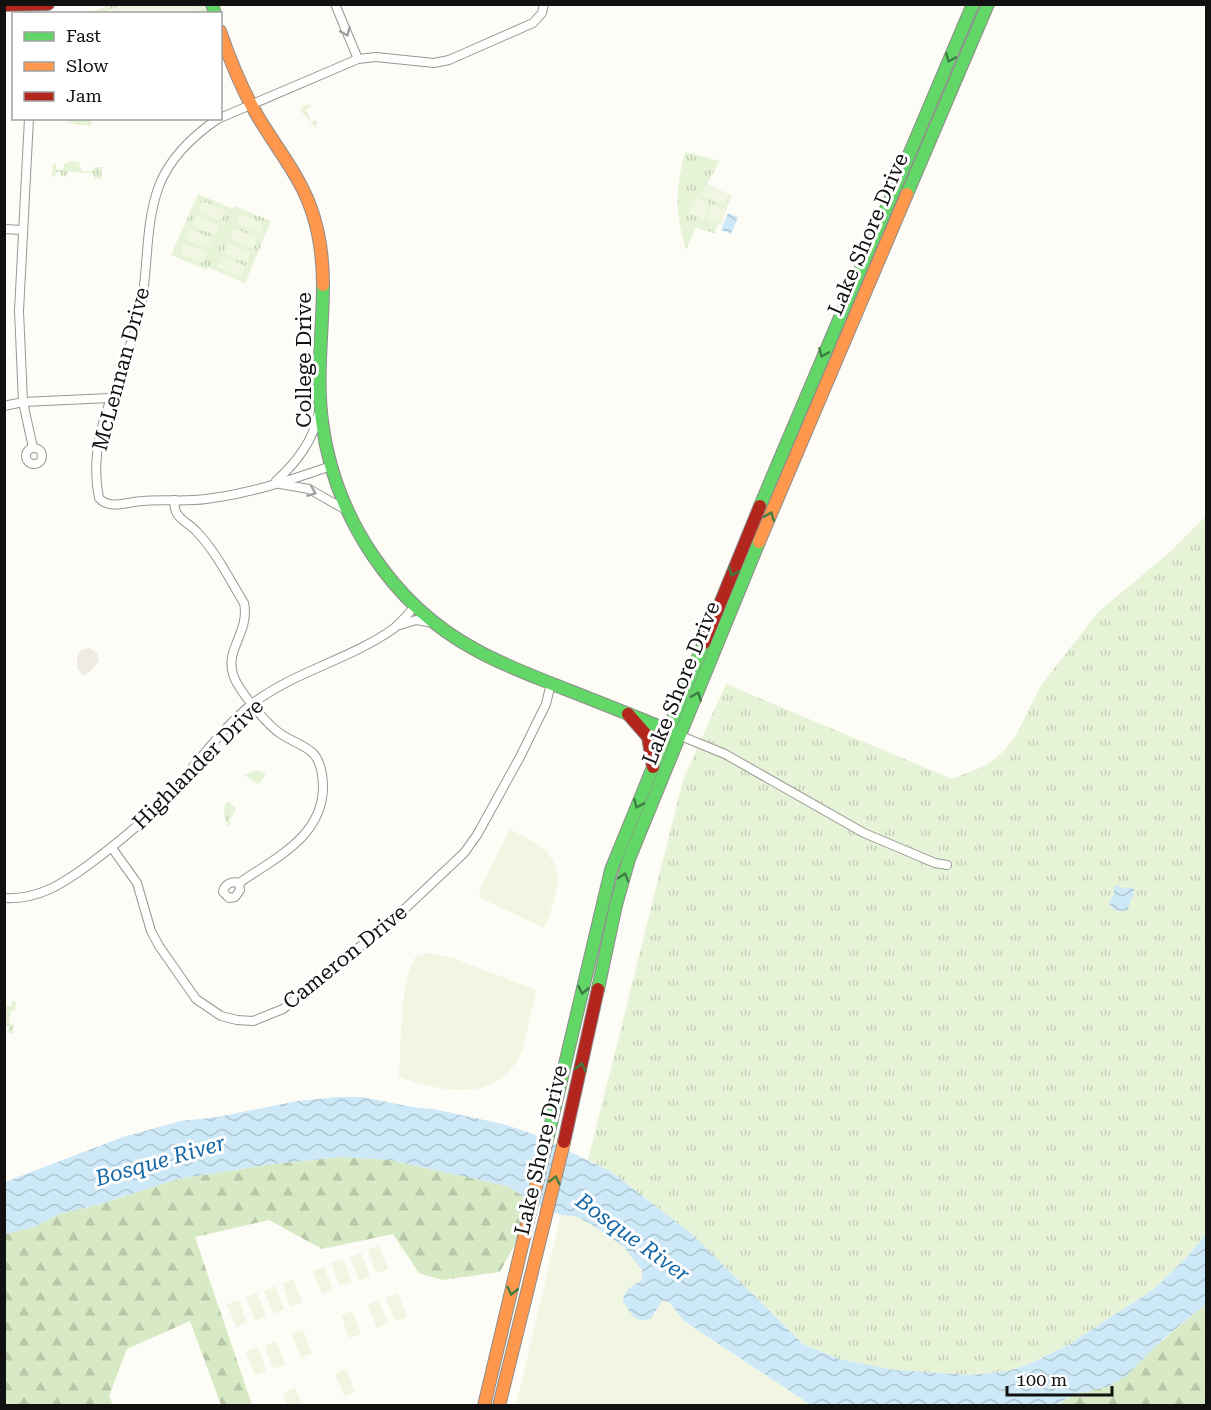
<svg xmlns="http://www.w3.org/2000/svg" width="1211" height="1410" font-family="'Roboto Serif',serif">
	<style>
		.grass { fill: url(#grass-tufts) }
		.forest { fill: url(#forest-firs) }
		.pitch { fill: #f0f6e1 }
		.plaza { fill: #edebe2 }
		.water { fill: url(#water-waves) }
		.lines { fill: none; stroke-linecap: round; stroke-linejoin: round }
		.street-casing { stroke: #979795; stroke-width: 10 }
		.fast-casing { stroke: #8e8d8b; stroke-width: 14 }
		.slow-casing { stroke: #8e8d8b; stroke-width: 14 }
		.jam-casing { stroke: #8e8d8b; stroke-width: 14 }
		.street { stroke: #fffffe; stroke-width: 8 }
		.fast { stroke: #63d668; stroke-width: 12 }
		.slow { stroke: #ff974d; stroke-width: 12 }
		.jam { stroke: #b3261e; stroke-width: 12 }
		.oneway { stroke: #a0a09f }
		.oneway2 { stroke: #3e7d41 }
		.labels { text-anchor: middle; stroke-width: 6; stroke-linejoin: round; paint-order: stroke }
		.street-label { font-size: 21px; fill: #111; stroke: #fff }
		.water-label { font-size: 22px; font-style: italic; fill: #1768a6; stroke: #fff }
	</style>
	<defs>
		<pattern id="grass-tufts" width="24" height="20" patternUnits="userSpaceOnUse" patternTransform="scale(1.5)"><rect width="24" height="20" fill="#e7f3d7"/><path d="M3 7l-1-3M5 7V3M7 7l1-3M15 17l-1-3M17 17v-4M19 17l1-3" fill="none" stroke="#c5cfb8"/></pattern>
		<pattern id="forest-firs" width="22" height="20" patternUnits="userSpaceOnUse" patternTransform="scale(1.5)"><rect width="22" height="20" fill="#d8eac5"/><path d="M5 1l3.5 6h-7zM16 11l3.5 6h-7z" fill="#b8c8a8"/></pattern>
		<pattern id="water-waves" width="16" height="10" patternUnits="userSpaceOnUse" patternTransform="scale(1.5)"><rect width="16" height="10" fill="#cde8f7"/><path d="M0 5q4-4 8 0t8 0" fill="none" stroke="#afc6d3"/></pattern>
	</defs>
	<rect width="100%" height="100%" fill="#fdfcf7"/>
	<g class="grass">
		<polygon points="112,4 204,5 206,13 85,14"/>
		<polygon points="309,104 311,107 306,109 311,122 316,120 318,123 315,127 301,111 302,107"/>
		<polygon points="62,119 92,119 91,126 73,124"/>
		<path d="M685,152L720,161L707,184L732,196L714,233L696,228L686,250C675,212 675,191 685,152Z"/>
		<polygon points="69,161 79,162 82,171 93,171 94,167 102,167 101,179 94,179 93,173 68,172 66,177 61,176 61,172 56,172 55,176 52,177 53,164 56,164 56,169 63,170 64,164"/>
		<polygon points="198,194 233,209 235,206 271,221 245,283 208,267 207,270 171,255"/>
		<polygon points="1206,516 1206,1234 1185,1259 1154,1289 1068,1345 1029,1364 1009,1371 972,1375 894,1370 839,1359 803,1344 693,1235 610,1171 588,1160 683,780 726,684 952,779 987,765 1005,750 1017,734 1040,687 1098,612 1170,552"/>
		<polygon points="256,770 266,773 261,782 258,784 244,775"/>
		<polygon points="228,801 236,808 234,814 230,819 231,825 228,826 224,817 225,804"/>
		<polygon points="12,1001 16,1002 15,1011 11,1011 9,1024 14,1025 13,1033 11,1034 8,1032 9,1026 5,1025 4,1006 11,1006"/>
	</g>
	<g class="forest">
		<polygon points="342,1157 390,1160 507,1186 536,1204 500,1272 442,1280 419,1273 393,1234 322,1249 269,1220 195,1237 252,1405 221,1405 190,1321 127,1349 109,1396 113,1405 5,1406 4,1234 34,1227 59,1214 97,1205 178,1179 265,1165"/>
		<polygon points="1206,1304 1206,1405 1056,1406 1075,1394 1107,1387"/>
	</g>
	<g class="pitch">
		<polygon points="124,4 196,5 202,13 102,13"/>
		<polygon points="706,185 729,195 724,205 702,196"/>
		<polygon points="695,197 710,203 704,219 689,214"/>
		<polygon points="202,201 226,211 221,221 198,212"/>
		<polygon points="712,204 727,210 721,225 706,219"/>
		<polygon points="240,214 263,224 259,234 236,224"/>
		<polygon points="197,215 220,225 215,235 192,226"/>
		<polygon points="234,228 258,238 253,248 230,239"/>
		<polygon points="190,229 213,239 209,249 186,240"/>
		<polygon points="184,243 208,253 203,263 180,254"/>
		<polygon points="228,243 251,252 247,263 224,253"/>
		<polygon points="222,256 245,266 240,276 217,267"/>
		<path d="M510,829C520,835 533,841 542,848C569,870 554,903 544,928L481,898L479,891Z"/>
		<path d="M431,953L453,958L536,990L523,1049C499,1104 446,1093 399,1077C401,1052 400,971 417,956Z"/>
		<path d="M570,1214C592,1220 639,1252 643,1276L642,1280L627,1290L655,1315L662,1301L669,1302L684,1321L811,1405L516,1406L561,1215Z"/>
		<polygon points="379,1245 388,1269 376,1273 368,1250"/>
		<polygon points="361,1253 370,1276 359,1281 350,1257"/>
		<polygon points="343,1259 352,1282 340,1286 331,1263"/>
		<polygon points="324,1267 333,1290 322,1294 313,1271"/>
		<polygon points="293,1279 302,1302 290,1307 282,1284"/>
		<polygon points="275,1286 284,1309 273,1314 264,1291"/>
		<polygon points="257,1293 266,1316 255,1321 246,1297"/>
		<polygon points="398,1293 407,1317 395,1321 386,1298"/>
		<polygon points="239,1300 247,1323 236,1327 227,1304"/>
		<polygon points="379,1300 388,1323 377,1328 368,1305"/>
		<polygon points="352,1311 361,1334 349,1338 341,1315"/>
		<polygon points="303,1330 312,1353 301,1358 292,1334"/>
		<polygon points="276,1341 285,1364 273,1369 265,1346"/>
		<polygon points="258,1347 266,1371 255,1375 246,1352"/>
		<polygon points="346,1369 355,1392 344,1396 335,1373"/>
		<polygon points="295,1388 302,1405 288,1405 283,1393"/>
	</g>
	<polygon class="plaza" points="89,648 97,653 99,660 94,668 86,675 83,675 77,669 77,658 80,651"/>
	<g class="water">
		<polygon points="728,213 738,217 731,234 721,230"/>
		<polygon points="1117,885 1125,889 1130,887 1134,889 1133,896 1127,910 1120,911 1114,910 1109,903 1114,894 1114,887"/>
		<path d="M337,1097H362L412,1107L433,1109L503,1124L533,1134L610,1171L693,1235L803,1344L839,1359L894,1370L972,1375L1009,1371L1029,1364L1068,1345L1154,1289L1185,1259L1206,1234V1304L1162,1340L1125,1377L1107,1387L1075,1394L1056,1405H811L684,1321L669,1302L662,1301L651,1319C634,1324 632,1314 623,1302C623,1290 632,1286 642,1280V1270L624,1247L591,1224L575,1216L561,1215L536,1204L507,1186L390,1160L342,1157L265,1165L178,1179L97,1205L59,1214L34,1227L5,1234V1182L123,1137L181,1121L217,1117L298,1101Z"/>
	</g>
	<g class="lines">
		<g class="street-casing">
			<g id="street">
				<polyline points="335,4 358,59"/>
				<polyline points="29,118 19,311 23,402 33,448"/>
				<path d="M219,118C194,135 170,157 159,186C144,226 149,271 140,312C126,374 85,432 99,498C109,510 127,502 142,501C163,499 185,502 206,499C248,494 291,480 331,466"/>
				<polyline points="220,118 358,59 376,57 434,63 449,60 533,23 542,13 544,4"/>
				<polyline points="4,229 22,230"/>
				<polyline points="4,406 23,402 110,398"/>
				<circle cx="34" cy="456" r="8"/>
				<path d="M276,481C296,463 313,442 318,415"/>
				<polyline points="280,484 309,489 346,510"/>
				<path d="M175,500C172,518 187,521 197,532C216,552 230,580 244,603C250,632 225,649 233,674C237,689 268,726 281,734C291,741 304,745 313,753C321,762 323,776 323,788C322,837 275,858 239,883C232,881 224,884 223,892L229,898L235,897L240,890L239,883"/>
				<polyline points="400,625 416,620 434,623"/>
				<polyline points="681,736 725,754 864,833 935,863 947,865"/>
				<polyline points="112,848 137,883 151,931 159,946 196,999 221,1016 237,1020 253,1021 283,1009 394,919 464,853 477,835 520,757 546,704 551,683"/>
				<path d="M4,898C39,900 64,883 91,863C119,842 146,820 170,794C196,765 222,728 252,704C295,671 349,660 393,629C402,622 408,614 415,606"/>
			</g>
		</g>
		<g class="fast-casing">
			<g id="fast">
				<polyline points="212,4 215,14"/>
				<polyline points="907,194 988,4"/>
				<path d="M323,285C323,330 316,376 322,421C334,516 392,605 476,650C501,664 528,674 555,685C596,701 637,717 677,734"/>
				<polyline points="760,506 973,4"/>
				<polyline points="598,989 616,905 629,859 759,542"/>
				<polyline points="539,1174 611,870 704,643"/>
			</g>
		</g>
		<g class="slow-casing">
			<g id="slow">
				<path d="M220,31C229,57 239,83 253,108C267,134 285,156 299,182C317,214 323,249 323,285"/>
				<polyline points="759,542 907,194"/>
				<polyline points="484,1406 539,1174"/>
				<polyline points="499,1406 564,1142"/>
			</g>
		</g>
		<g class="jam-casing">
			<g id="jam">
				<polyline points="4,5 48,4"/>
				<polyline points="704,643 760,506"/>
				<polyline points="628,714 648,737 653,767"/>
				<polyline points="564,1142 598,989"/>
			</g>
		</g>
		<use href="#street" class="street"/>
		<use href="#fast" class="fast"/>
		<use href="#slow" class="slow"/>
		<use href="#jam" class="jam"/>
	</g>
	<defs><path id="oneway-chevron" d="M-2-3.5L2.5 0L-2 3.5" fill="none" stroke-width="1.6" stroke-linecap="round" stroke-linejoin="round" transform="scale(1.5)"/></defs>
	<g class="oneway">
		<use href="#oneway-chevron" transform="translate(346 32) rotate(67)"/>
		<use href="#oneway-chevron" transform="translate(312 492) rotate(22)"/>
	</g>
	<g class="oneway2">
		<use href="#oneway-chevron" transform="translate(950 58) rotate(113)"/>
		<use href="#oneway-chevron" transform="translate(823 353) rotate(113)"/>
		<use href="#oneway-chevron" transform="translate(770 516) rotate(-68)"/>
		<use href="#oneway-chevron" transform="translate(733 572) rotate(112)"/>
		<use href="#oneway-chevron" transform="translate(697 696) rotate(-68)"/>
		<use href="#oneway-chevron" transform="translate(638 804) rotate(113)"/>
		<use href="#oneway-chevron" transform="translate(624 877) rotate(-73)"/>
		<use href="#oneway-chevron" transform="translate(583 990) rotate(102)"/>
		<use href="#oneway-chevron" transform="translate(581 1067) rotate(-78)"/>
		<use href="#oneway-chevron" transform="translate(555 1180) rotate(-76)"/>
		<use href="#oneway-chevron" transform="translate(512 1291) rotate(103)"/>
	</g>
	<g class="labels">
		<g class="street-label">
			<text transform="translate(868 234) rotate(-67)" y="7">Lake Shore Drive</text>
			<text transform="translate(304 360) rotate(-90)" y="7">College Drive</text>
			<text transform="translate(121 369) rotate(-75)" y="7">McLennan Drive</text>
			<text transform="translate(681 683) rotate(-68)" y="7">Lake Shore Drive</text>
			<text transform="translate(198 764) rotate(-45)" y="7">Highlander Drive</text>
			<text transform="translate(345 957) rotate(-39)" y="7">Cameron Drive</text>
			<text transform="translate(541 1150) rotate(-77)" y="7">Lake Shore Drive</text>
		</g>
		<g class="water-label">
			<text transform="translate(160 1160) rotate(-16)" y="8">Bosque River</text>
			<text transform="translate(633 1237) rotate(36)" y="8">Bosque River</text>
		</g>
	</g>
	<rect width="1211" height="1410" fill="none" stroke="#111111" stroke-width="12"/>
	<rect x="12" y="12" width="210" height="108" fill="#ffffff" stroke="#a0a0a0" stroke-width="1.5"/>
	<rect x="24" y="32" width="30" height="9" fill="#63d668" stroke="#a0a0a0" stroke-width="1.5"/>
	<text x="66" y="42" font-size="18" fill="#111111">Fast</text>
	<rect x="24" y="62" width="30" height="9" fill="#ff974d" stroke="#a0a0a0" stroke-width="1.5"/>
	<text x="66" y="72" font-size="18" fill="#111111">Slow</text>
	<rect x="24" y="92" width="30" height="9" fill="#b3261e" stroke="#a0a0a0" stroke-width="1.5"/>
	<text x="66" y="102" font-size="18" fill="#111111">Jam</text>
	<path d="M1007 1386v9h105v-9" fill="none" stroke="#111111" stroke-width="3"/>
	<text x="1016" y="1386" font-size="18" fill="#111111" stroke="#ffffff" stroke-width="4.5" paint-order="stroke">100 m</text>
</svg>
